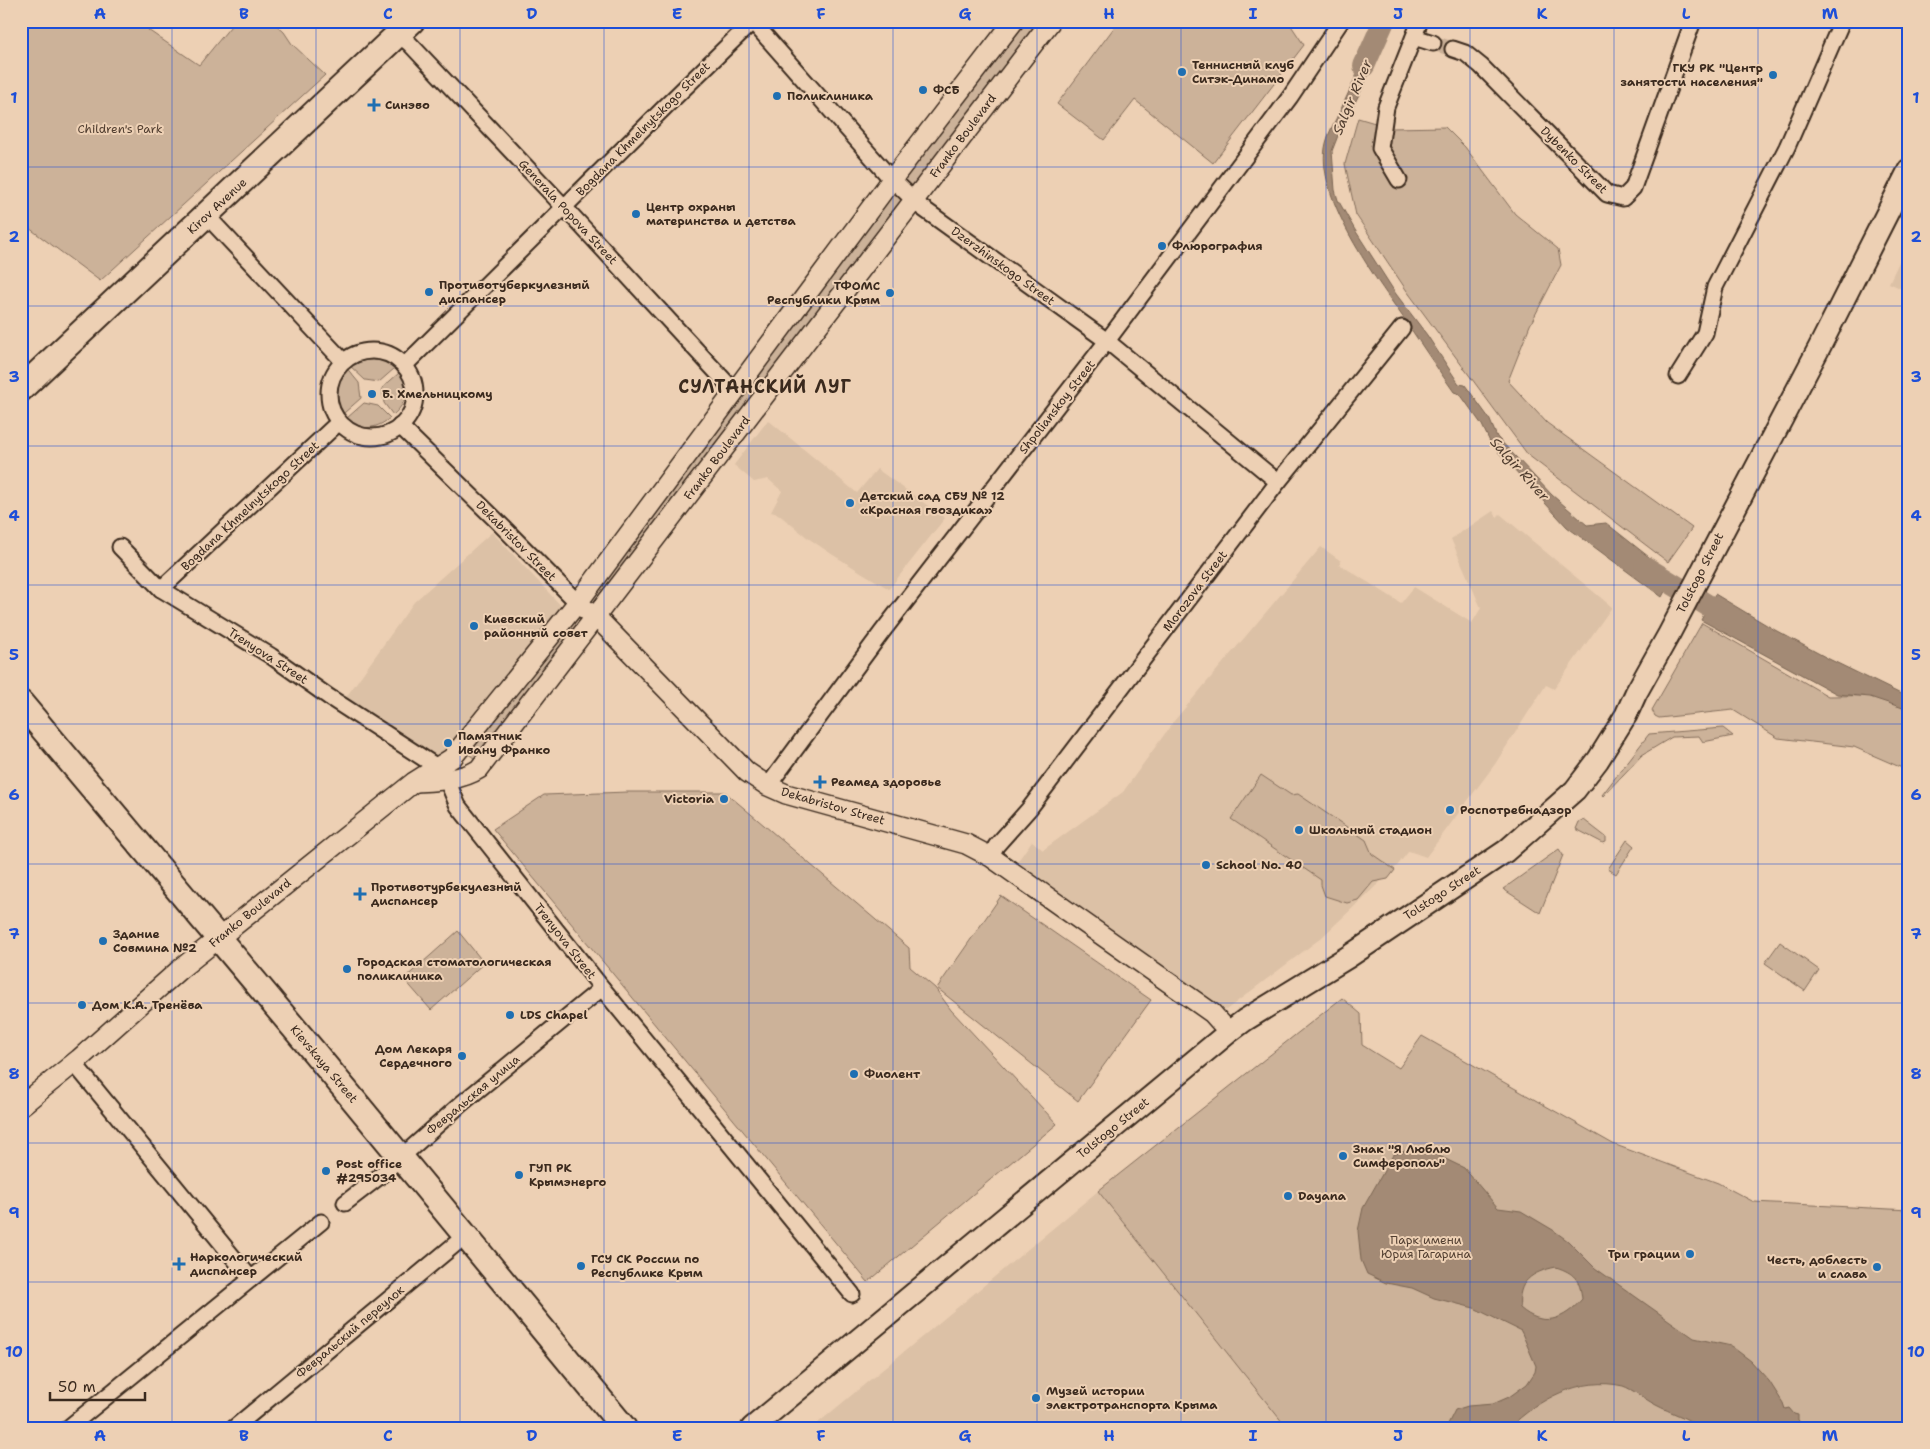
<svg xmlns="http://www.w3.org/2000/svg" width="1930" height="1449" font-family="'Shantell Sans',sans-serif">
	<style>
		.built { fill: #dcc1a6 }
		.green { fill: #ccb299; stroke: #846e5c }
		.water { fill: #a38a74; stroke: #796452; fill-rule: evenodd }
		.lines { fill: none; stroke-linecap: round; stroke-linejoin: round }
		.river { stroke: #a38a74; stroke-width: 22 }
		.minor-tunnel { stroke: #c9af96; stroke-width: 15; stroke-dasharray: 15 8; stroke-linecap: butt }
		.minor-casing { stroke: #3b2a1e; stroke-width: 19 }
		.tertiary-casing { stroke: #3b2a1e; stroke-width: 22 }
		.secondary-casing { stroke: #3b2a1e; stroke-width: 25 }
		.primary-casing { stroke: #3b2a1e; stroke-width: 28 }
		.minor { stroke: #edd0b4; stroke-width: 15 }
		.tertiary { stroke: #edd0b4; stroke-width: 19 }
		.secondary { stroke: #edd0b4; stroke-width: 21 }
		.primary { stroke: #edd0b4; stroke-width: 24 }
		.grid { fill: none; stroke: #1d4ed8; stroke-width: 1; stroke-opacity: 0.55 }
		.poi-dot { fill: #1f6fb2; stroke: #edd0b4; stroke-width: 2 }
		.labels { text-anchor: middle; stroke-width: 4; stroke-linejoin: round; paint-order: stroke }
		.poi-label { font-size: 12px; font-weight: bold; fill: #3b2a1e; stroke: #edd0b4; text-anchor: start }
		.park-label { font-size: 12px; fill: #513e30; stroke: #edd0b4 }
		.street-label { font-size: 12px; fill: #3b2a1e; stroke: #edd0b4 }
		.water-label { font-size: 14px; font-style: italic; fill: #503d2f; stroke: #edd0b4 }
		.district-label { font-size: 18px; font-weight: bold; letter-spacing: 1px; fill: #3b2a1e; stroke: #edd0b4 }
		.neatline { fill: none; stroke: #1d4ed8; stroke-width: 2 }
		.grid-label { font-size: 16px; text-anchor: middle; font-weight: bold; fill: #1d4ed8 }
	</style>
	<rect width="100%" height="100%" fill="#edd0b4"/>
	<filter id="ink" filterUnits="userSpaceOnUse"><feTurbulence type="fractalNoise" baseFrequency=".02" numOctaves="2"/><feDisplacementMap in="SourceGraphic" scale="10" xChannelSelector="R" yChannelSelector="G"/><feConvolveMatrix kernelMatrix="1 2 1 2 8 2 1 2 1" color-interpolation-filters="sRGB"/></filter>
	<g filter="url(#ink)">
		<g class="built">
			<polygon points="1909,241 1909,292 1889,283"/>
			<polygon points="768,420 857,493 877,469 945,518 889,589 833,555 808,538 778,514 771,512 782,491 768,479 754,482 734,465"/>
			<polygon points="1493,511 1497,517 1500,514 1612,607 1554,689 1546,685 1495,764 1426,857 1409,851 1397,866 1321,938 1226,1010 1015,865 1032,841 1043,850 1123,792 1174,721 1321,547 1341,561 1339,564 1401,603 1414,587 1472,623 1481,608 1451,539"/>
			<polygon points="492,532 565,610 438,763 344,700 414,602"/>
			<polygon points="1098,1191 1287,1428 812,1428"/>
		</g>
		<g class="green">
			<polygon points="21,21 154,21 148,30 199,65 235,21 272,21 284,32 292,44 325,75 100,281 21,222"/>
			<polygon points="1021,21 1045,21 913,194 898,180"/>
			<polygon points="1119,21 1288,21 1304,45 1213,163 1135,100 1104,140 1057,104"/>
			<polygon points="1358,118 1392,128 1445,127 1465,147 1515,214 1558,249 1561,265 1530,325 1508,381 1547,423 1692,528 1668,562 1528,455 1407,291 1356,215 1345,164"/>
			<polygon points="894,185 908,200 593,611 584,603"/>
			<polygon points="373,357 385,359 395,368 379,382 365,380 348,364 362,358"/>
			<path d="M345,366L359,383L361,398L344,413C329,400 337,380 345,366Z"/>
			<path d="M399,373C413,385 406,404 393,415L384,403L382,388Z"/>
			<path d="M364,403L378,406L390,418C379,427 370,429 356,427L347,418Z"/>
			<polygon points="580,609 589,616 478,761 464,751"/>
			<polygon points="1702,623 1828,696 1909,695 1909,771 1854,747 1778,738 1733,710 1659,718 1655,716 1652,710"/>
			<polygon points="1723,728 1733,736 1703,742 1699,736 1672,737 1642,755 1603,796 1602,795 1649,734"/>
			<polygon points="1261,775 1291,795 1298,794 1366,840 1372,854 1395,870 1388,879 1373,882 1358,900 1347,903 1325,896 1321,885 1321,880 1231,819"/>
			<polygon points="628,792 725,792 909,948 910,967 935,988 951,1010 1057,1124 868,1282 493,829 544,795"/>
			<polygon points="1584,820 1606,837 1606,842 1603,843 1576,829 1579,822"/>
			<polygon points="1627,840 1634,846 1616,874 1608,869"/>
			<polygon points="1559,849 1563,855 1540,913 1503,889"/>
			<polygon points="1001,896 1151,1000 1078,1101 937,988"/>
			<polygon points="458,931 484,963 431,1010 404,979"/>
			<polygon points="1780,942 1819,970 1805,991 1765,963"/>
			<polygon points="1342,998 1361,1014 1362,1045 1399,1068 1422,1036 1613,1144 1718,1183 1754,1202 1909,1210 1909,1428 1287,1428 1098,1191"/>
		</g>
		<g class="water">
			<path d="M1374,37L1384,40L1363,87L1339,133L1332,151L1335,190L1338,200L1355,230L1396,294L1427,335L1459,384L1465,385L1489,418L1497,437L1552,495L1587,525L1606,523L1673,576L1662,597L1567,527L1491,444L1482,425L1460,394L1454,392C1437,368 1421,344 1405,320C1376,279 1317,199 1325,148C1327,135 1335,121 1341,109C1352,85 1363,61 1374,37Z"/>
			<polygon points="1715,594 1775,630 1829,659 1909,698 1909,710 1870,697 1837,694 1701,620"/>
			<path d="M1423,1148L1464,1168L1498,1208L1521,1211L1553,1230L1568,1241L1595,1268L1694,1338L1731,1346L1751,1361L1769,1381L1783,1403L1785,1409L1789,1408L1794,1414L1798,1415V1420L1803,1425L1800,1428H1700C1687,1417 1671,1413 1656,1405C1646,1400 1632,1389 1623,1386C1580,1376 1539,1399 1509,1428H1446L1455,1410L1468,1406L1493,1404L1509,1397L1527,1384L1535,1372L1536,1366L1521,1331L1474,1308L1434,1298L1412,1288L1386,1283L1367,1274L1361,1260L1358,1231L1363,1208L1393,1155L1411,1149ZM1556,1267C1574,1273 1580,1279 1582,1299C1564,1320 1543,1328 1520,1308C1517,1281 1532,1272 1556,1267Z"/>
		</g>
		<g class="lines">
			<g class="river">
				<polyline points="1364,66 1384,21"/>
				<polyline points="1645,567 1735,622"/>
			</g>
			<polyline class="minor-tunnel" points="1433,43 1453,49"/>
			<g class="minor-casing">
				<g id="minor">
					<polyline points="753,22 886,173 921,207 1107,341 1278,482"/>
					<polyline points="398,34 410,44 564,207 735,392"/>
					<polyline points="1414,37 1433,43"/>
					<polyline points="1453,49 1465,53 1481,66 1607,194 1623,198 1633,188 1693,21"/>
					<polyline points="1399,180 1380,148 1386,107 1420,21"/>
					<polyline points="207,216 343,361"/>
					<circle cx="372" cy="394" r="43"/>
					<polyline points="405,365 666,106 753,21"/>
					<polyline points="1678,376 1705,333 1715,287 1787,147 1842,21"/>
					<polyline points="400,426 495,519 578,603"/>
					<polyline points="120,547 161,589 271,656 329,697 437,767 447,780 458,806 602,988 852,1294"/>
					<polyline points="161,589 339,422"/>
					<polyline points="768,786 882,632 1107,341 1290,97 1341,21"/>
					<polyline points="991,857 996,846 1029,809 1278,482 1402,328"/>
					<polyline points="74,1063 251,1279"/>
					<polyline points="345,1203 380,1176 461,1104 602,988"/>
					<polyline points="68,1428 321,1222"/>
					<polyline points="234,1428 465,1236"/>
				</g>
			</g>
			<g class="tertiary-casing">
				<g id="tertiary">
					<polyline points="585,609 603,624 747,772 768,786 786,794 966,844 991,857 1212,1013 1229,1032"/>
					<path d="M415,782C436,781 460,781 479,769L1051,21"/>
					<polyline points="21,1106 79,1059 179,970 414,782 452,758 582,597 893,178 1014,21"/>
				</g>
			</g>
			<g class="secondary-casing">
				<polyline id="secondary" points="752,1428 1229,1032 1245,1020 1348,957 1506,851 1575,790 1598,760 1626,715 1636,693 1669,634 1819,348 1909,170"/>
			</g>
			<g class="primary-casing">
				<g id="primary">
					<polyline points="21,389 412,21"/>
					<polyline points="21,703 315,1053 624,1428"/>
				</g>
			</g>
			<use href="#minor" class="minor"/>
			<use href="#tertiary" class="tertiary"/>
			<use href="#secondary" class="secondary"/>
			<use href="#primary" class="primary"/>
		</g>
	</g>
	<path class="grid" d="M172,21V1428M316,21V1428M460,21V1428M604,21V1428M749,21V1428M893,21V1428M1037,21V1428M1181,21V1428M1326,21V1428M1470,21V1428M1614,21V1428M1758,21V1428M21,167H1909M21,306H1909M21,446H1909M21,585H1909M21,724H1909M21,864H1909M21,1003H1909M21,1143H1909M21,1282H1909"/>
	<g class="poi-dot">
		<circle cx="1182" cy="72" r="5"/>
		<circle cx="1773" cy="75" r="5"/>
		<circle cx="923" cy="90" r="5"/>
		<circle cx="777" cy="96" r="5"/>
		<path d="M371.5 97.5h5v5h5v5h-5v5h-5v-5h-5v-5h5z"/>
		<circle cx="636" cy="214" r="5"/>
		<circle cx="1162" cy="246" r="5"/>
		<circle cx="429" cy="292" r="5"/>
		<circle cx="890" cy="293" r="5"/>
		<circle cx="372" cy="394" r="5"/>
		<circle cx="850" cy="503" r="5"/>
		<circle cx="474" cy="626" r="5"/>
		<circle cx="448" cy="743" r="5"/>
		<path d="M817.5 774.5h5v5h5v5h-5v5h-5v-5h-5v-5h5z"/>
		<circle cx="724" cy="799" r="5"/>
		<circle cx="1450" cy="810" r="5"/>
		<circle cx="1299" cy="830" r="5"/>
		<circle cx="1206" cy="865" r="5"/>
		<path d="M357.5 886.5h5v5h5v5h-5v5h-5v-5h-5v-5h5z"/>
		<circle cx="103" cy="941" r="5"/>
		<circle cx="347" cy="969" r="5"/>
		<circle cx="82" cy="1005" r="5"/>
		<circle cx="510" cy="1015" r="5"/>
		<circle cx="462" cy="1056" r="5"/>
		<circle cx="854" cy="1074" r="5"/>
		<circle cx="1343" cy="1156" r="5"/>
		<circle cx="326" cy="1171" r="5"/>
		<circle cx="519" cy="1175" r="5"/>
		<circle cx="1288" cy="1196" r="5"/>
		<circle cx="1690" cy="1254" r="5"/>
		<path d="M176.5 1256.5h5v5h5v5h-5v5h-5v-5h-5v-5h5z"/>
		<circle cx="581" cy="1266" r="5"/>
		<circle cx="1877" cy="1267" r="5"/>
		<circle cx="1036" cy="1398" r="5"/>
	</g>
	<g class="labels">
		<g class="poi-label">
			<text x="1192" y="69">Теннисный клуб<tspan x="1192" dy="14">Ситэк-Динамо</tspan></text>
			<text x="1763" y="72" text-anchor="end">ГКУ РК "Центр<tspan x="1763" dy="14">занятости населения"</tspan></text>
			<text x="933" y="94">ФСБ</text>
			<text x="787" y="100">Поликлиника</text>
			<text x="385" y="109">Синэво</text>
			<text x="646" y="211">Центр охраны<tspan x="646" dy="14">материнства и детства</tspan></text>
			<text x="1172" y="250">Флюрография</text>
			<text x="439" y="289">Противотуберкулезный<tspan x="439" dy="14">диспансер</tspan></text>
			<text x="880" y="290" text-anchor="end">ТФОМС<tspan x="880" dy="14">Республики Крым</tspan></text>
			<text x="382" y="398">Б. Хмельницкому</text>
			<text x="860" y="500">Детский сад СБУ № 12<tspan x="860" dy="14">«Красная гвоздика»</tspan></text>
			<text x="484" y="623">Киевский<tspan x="484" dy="14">районный совет</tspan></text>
			<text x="458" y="740">Памятник<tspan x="458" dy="14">Ивану Франко</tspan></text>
			<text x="831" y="786">Реамед здоровье</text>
			<text x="714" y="803" text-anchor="end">Victoria</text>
			<text x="1460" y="814">Роспотребнадзор</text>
			<text x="1309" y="834">Школьный стадион</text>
			<text x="1216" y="869">School No. 40</text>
			<text x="371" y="891">Противотурбекулезный<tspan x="371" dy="14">диспансер</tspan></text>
			<text x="113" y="938">Здание<tspan x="113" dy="14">Совмина №2</tspan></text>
			<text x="357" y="966">Городская стоматологическая<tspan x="357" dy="14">поликлиника</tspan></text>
			<text x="92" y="1009">Дом К.А. Тренёва</text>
			<text x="520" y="1019">LDS Chapel</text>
			<text x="452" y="1053" text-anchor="end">Дом Лекаря<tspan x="452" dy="14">Сердечного</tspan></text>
			<text x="864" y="1078">Фиолент</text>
			<text x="1353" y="1153">Знак "Я Люблю<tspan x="1353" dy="14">Симферополь"</tspan></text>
			<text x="336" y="1168">Post office<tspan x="336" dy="14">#295034</tspan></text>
			<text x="529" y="1172">ГУП РК<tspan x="529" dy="14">Крымэнерго</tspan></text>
			<text x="1298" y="1200">Dayana</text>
			<text x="1680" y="1258" text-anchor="end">Три грации</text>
			<text x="190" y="1261">Наркологический<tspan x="190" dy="14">диспансер</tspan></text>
			<text x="591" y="1263">ГСУ СК России по<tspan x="591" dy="14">Республике Крым</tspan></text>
			<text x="1867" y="1264" text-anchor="end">Честь, доблесть<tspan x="1867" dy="14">и слава</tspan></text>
			<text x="1046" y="1395">Музей истории<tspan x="1046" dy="14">электротранспорта Крыма</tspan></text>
		</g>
		<g class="park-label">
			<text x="120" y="133">Children's Park</text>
			<text x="1426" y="1244">Парк имени<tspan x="1426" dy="14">Юрия Гагарина</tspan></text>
		</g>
		<g class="street-label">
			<text transform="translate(643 129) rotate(-45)" y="4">Bogdana Khmelnytskogo Street</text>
			<text transform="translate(963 136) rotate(-53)" y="4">Franko Boulevard</text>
			<text transform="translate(1574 160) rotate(45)" y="4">Dybenko Street</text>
			<text transform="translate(217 206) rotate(-43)" y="4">Kirov Avenue</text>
			<text transform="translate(568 212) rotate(47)" y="4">Generala Popova Street</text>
			<text transform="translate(1003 266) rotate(36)" y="4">Dzerzhinskogo Street</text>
			<text transform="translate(1057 407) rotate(-52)" y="4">Shpolianskoy Street</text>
			<text transform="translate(717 458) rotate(-53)" y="4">Franko Boulevard</text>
			<text transform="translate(250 506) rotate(-43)" y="4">Bogdana Khmelnytskogo Street</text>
			<text transform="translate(516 541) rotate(45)" y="4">Dekabristov Street</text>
			<text transform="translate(1700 573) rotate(-63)" y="4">Tolstogo Street</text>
			<text transform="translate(1195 591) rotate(-53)" y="4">Morozova Street</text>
			<text transform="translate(268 656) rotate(33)" y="4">Trenyova Street</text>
			<text transform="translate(833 806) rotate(16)" y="4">Dekabristov Street</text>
			<text transform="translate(1442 893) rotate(-33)" y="4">Tolstogo Street</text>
			<text transform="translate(250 913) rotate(-39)" y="4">Franko Boulevard</text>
			<text transform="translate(565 941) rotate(52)" y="4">Trenyova Street</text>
			<text transform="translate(324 1064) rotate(50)" y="4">Kievskaya Street</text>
			<text transform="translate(473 1095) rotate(-40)" y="4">Февральская улица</text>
			<text transform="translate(1113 1128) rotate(-39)" y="4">Tolstogo Street</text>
			<text transform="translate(350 1332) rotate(-40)" y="4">Февральский переулок</text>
		</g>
		<g class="water-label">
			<text transform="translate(1352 97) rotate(-67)" y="5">Salgir River</text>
			<text transform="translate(1520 469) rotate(48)" y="5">Salgir River</text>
		</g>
		<g class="district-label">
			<text x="765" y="393">СУЛТАНСКИЙ ЛУГ</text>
		</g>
	</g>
	<rect width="1930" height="1449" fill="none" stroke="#edd0b4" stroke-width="55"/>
	<path d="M50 1392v8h95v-8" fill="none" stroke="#3b2a1e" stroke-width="2.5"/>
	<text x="58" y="1392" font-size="15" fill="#3b2a1e" stroke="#edd0b4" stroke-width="4" paint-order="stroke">50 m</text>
	<rect x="28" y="28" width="1874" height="1394" class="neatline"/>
	<g class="grid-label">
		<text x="100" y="19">A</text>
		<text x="244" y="19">B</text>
		<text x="388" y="19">C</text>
		<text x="532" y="19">D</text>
		<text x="677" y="19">E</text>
		<text x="821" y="19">F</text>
		<text x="965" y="19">G</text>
		<text x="1109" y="19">H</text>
		<text x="1253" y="19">I</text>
		<text x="1398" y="19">J</text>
		<text x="1542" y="19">K</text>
		<text x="1686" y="19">L</text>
		<text x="1830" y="19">M</text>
		<text x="14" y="103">1</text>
		<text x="1916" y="103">1</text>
		<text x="14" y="242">2</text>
		<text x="1916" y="242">2</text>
		<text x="14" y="382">3</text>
		<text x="1916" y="382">3</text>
		<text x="14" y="521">4</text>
		<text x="1916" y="521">4</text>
		<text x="14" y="660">5</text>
		<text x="1916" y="660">5</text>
		<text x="14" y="800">6</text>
		<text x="1916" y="800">6</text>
		<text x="14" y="939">7</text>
		<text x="1916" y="939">7</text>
		<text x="14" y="1079">8</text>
		<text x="1916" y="1079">8</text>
		<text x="14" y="1218">9</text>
		<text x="1916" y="1218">9</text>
		<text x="14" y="1357">10</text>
		<text x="1916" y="1357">10</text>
		<text x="100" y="1441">A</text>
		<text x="244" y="1441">B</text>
		<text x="388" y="1441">C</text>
		<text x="532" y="1441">D</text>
		<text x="677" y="1441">E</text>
		<text x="821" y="1441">F</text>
		<text x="965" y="1441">G</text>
		<text x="1109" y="1441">H</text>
		<text x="1253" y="1441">I</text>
		<text x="1398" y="1441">J</text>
		<text x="1542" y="1441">K</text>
		<text x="1686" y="1441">L</text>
		<text x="1830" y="1441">M</text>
	</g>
</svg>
